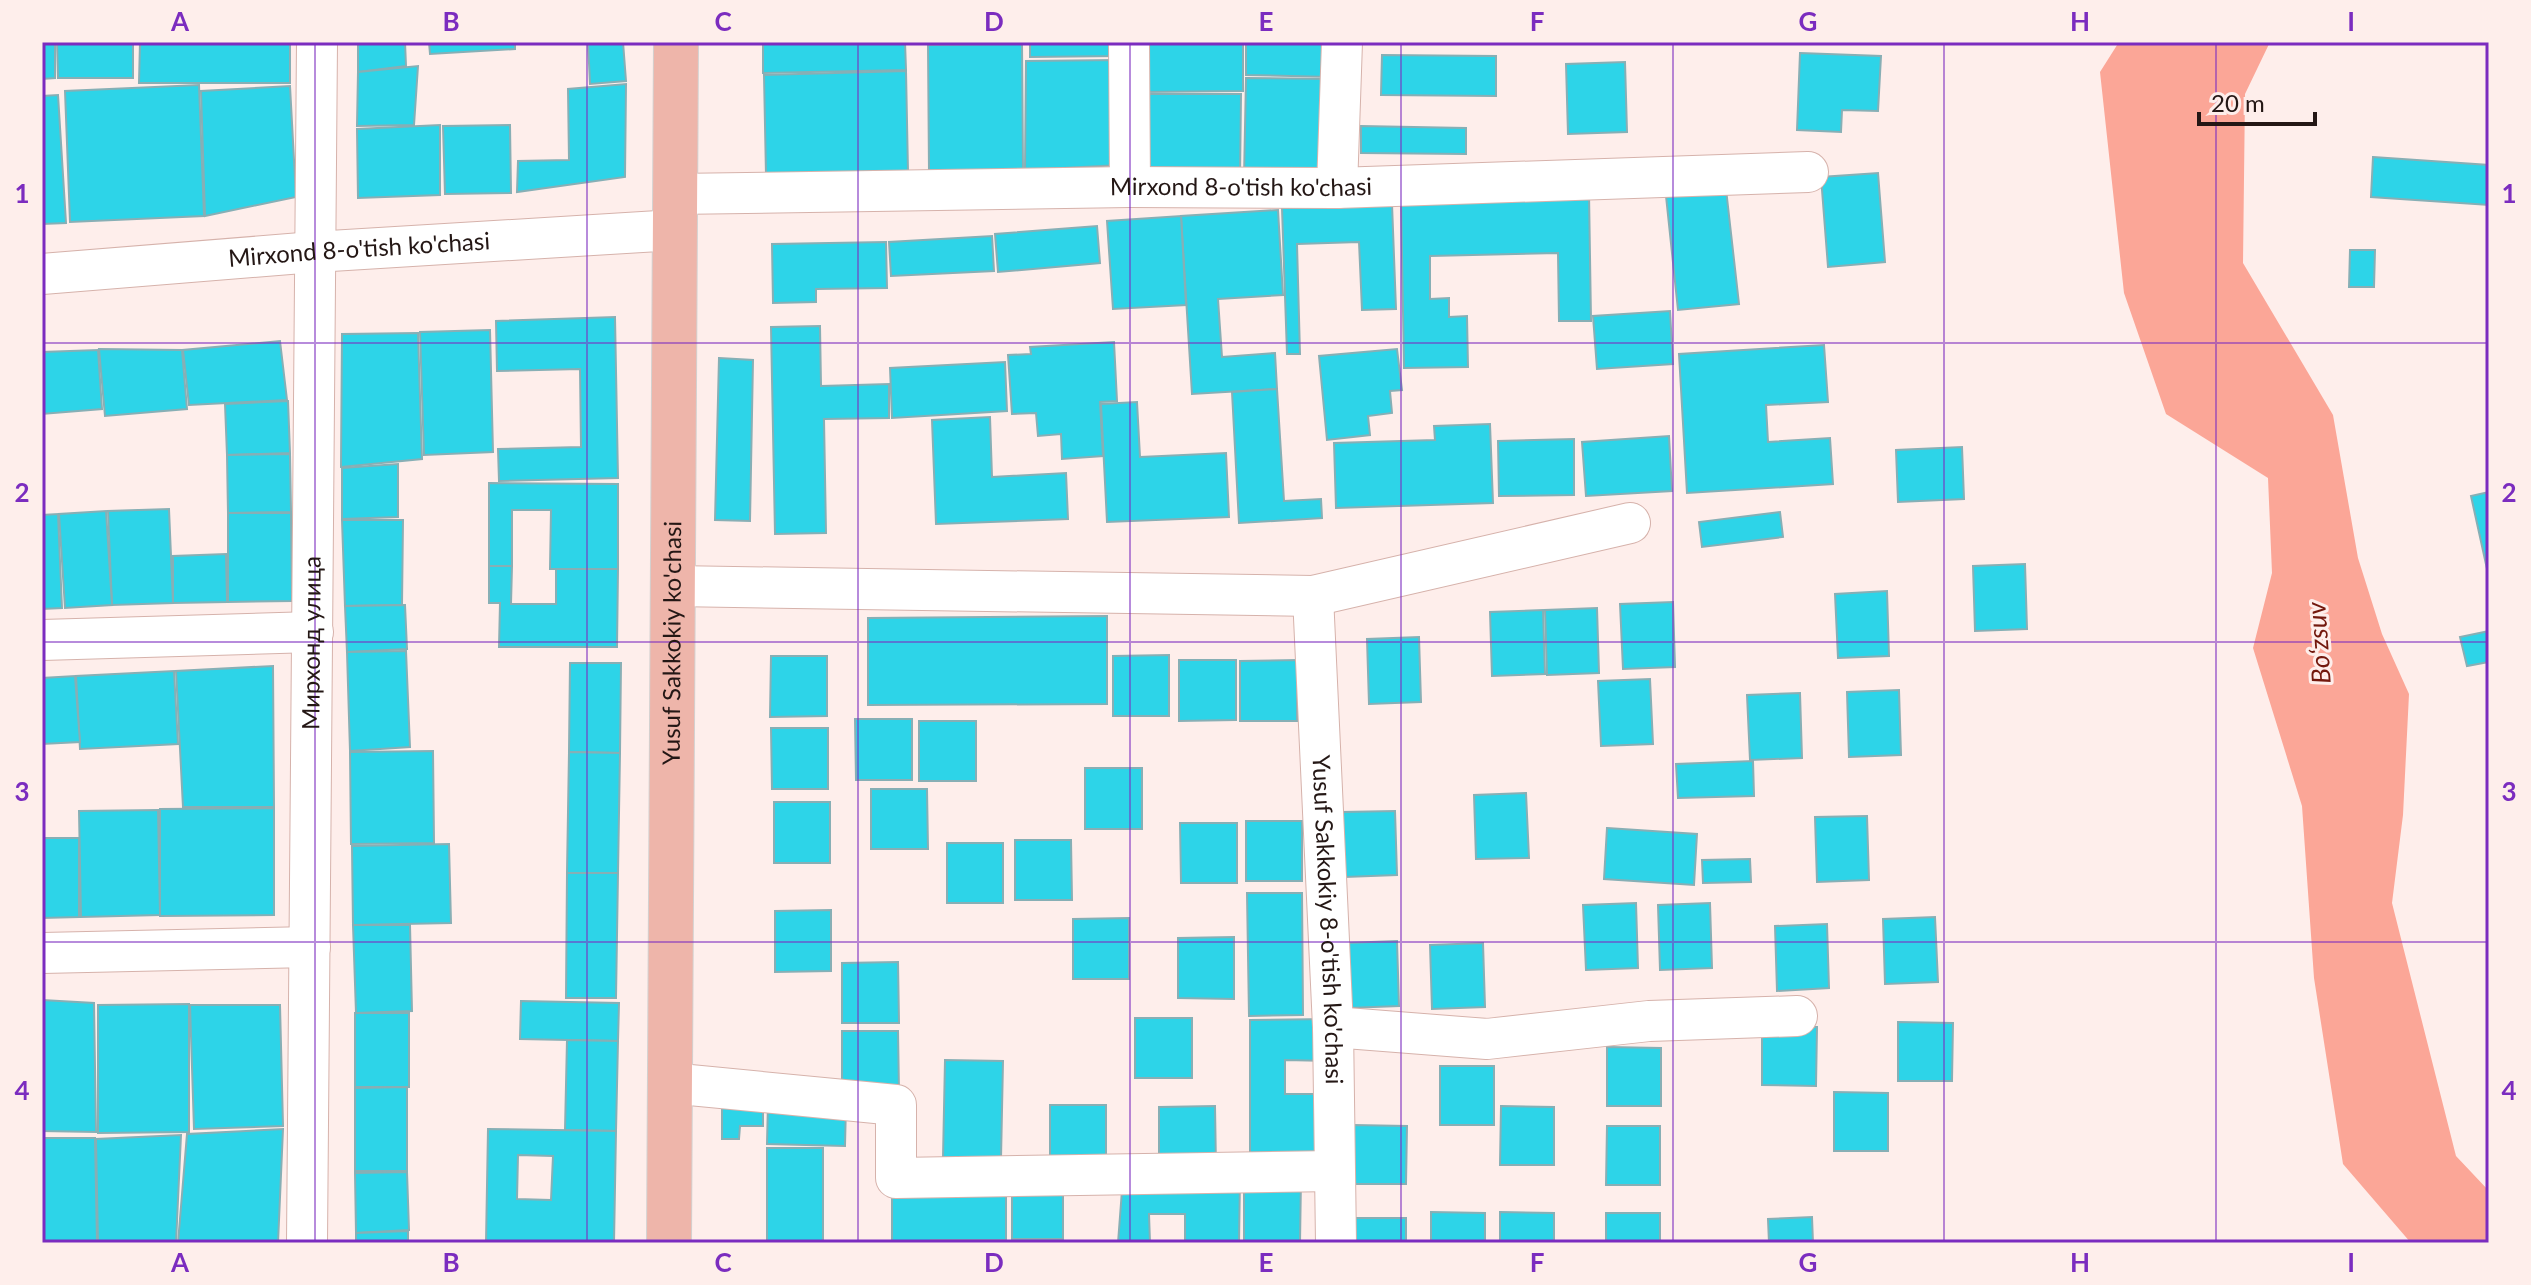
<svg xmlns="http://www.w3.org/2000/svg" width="2531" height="1285" font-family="Lato,sans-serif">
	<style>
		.water { fill: #fba697 }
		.building { fill: #2dd4e8; stroke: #87afb5; stroke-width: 2; fill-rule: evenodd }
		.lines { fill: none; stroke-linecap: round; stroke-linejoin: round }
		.minor-casing { stroke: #d6b2ab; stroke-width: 42 }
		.major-casing { stroke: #d3d1d0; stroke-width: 46 }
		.minor { stroke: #fff; stroke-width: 40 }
		.major { stroke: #eeb5aa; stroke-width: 44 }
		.grid { fill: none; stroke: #7b2cbf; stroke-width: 2; stroke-opacity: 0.55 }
		.labels { text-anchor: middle; stroke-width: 6; stroke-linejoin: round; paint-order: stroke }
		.street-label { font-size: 24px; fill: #241715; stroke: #feeeeb }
		.water-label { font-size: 26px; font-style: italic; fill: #73180d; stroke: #feeeeb }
		.neatline { fill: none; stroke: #7b2cbf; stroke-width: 3 }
		.grid-label { font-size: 26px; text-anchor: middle; font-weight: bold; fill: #7b2cbf }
	</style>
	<rect width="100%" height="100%" fill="#feeeeb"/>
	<polygon class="water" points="2119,42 2270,42 2245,94 2243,263 2333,415 2358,558 2382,634 2409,694 2403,815 2392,903 2456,1156 2489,1191 2489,1243 2411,1243 2343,1164 2314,978 2302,806 2253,648 2272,573 2268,478 2166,414 2124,293 2100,72"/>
	<g class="building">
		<polygon points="42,42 55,42 55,78 42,79"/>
		<polygon points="57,42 133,42 133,78 58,78"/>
		<polygon points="140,42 290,42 290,83 139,83"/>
		<polygon points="358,42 405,42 406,66 358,72"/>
		<polygon points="429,42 515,42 515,49 430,54"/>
		<polygon points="588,42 623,42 626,81 590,84"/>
		<polygon points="763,42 905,42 906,70 763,73"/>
		<polygon points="1030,42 1118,42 1118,56 1030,57"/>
		<polygon points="1143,42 1243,42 1243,91 1143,92"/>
		<polygon points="1246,42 1332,42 1332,77 1246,75"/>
		<polygon points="1022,44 1023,171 929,172 928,45"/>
		<polygon points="1800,53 1881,56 1878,111 1842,110 1841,132 1797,130"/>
		<polygon points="1382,55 1496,56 1496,96 1381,95"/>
		<polygon points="1117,60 1120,165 1025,170 1026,61"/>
		<polygon points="1625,62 1627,132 1568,134 1566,64"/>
		<polygon points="418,66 414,125 357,126 358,72"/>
		<polygon points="906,71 908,172 766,175 764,75"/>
		<polygon points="1246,78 1331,79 1330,180 1244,178"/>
		<polygon points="626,84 625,177 517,192 518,161 569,160 568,89"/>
		<polygon points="199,85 204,216 70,222 65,91"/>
		<polygon points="290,86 296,197 205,216 201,91"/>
		<polygon points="1143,94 1241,94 1240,178 1142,178"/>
		<polygon points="58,95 66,223 42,224 42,96"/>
		<polygon points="440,125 440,195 358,198 357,129"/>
		<polygon points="510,125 511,193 445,194 443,126"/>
		<polygon points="1361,126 1466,128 1466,154 1361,153"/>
		<polygon points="2373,157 2489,165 2489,205 2371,197"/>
		<polygon points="1878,173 1885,262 1828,267 1821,177"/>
		<polygon points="1726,189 1739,304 1678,310 1666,196"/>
		<polygon points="1589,193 1591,321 1559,321 1558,253 1430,256 1430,299 1449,298 1449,317 1467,316 1468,367 1404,368 1401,197"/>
		<polygon points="1392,204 1396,309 1362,310 1359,242 1297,244 1300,354 1287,354 1282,208"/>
		<polygon points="1278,210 1283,295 1218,299 1222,357 1275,353 1277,389 1192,394 1181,216"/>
		<polygon points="1181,216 1186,305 1113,309 1107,221"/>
		<polygon points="1097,226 1100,263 998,272 995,234"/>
		<polygon points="992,236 994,271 891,276 889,242"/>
		<polygon points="886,242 887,288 816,289 816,302 773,303 772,244"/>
		<polygon points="2350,250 2375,250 2374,287 2349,287"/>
		<polygon points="1670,311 1673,364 1597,369 1593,316"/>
		<polygon points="615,317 618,478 499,481 498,449 581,447 580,369 497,371 496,321"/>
		<polygon points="820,326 821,386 889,384 889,418 824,419 826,533 775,534 771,327"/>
		<polygon points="490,330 493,452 424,455 420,332"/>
		<polygon points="418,333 422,459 341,467 342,334"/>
		<polygon points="280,341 287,400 189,405 183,350"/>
		<polygon points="1114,342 1117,401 1100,402 1103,456 1062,459 1061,434 1038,436 1036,413 1012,414 1008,355 1031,354 1030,347"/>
		<polygon points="1824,345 1828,402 1766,405 1768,442 1830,438 1833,484 1687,493 1679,354"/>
		<polygon points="99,349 182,350 187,409 105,416"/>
		<polygon points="1397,349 1402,390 1390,391 1392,413 1368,416 1370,435 1327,440 1319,356"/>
		<polygon points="98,350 102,409 42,414 42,352"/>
		<polygon points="719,358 753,360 750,521 715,520"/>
		<polygon points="1005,362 1007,411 892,418 890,368"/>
		<polygon points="1277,389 1284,501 1321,499 1322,518 1239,523 1232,392"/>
		<polygon points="288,401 290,453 227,455 225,404"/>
		<polygon points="1137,402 1140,457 1226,453 1229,517 1107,522 1101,404"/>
		<polygon points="990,417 992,477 1066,473 1068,519 936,524 932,420"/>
		<polygon points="1490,424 1493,503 1336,508 1334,443 1435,440 1434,426"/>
		<polygon points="1669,436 1672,491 1586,496 1582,442"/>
		<polygon points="1574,439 1574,495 1499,496 1498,441"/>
		<polygon points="1962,447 1964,499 1898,502 1896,450"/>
		<polygon points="290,454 291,512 228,513 227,455"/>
		<polygon points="398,464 398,517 342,519 342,468"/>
		<polygon points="489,483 618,484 618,569 550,569 551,510 512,510 512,566 489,566"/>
		<polygon points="2489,492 2489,578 2471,496"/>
		<polygon points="169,509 173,603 112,605 108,511"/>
		<polygon points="106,511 112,605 65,608 59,514"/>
		<polygon points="1780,512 1783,537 1702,547 1699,522"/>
		<polygon points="228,513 291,513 292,601 228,602"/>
		<polygon points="58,514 62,608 42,609 42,515"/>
		<polygon points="342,520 403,520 402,605 345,606"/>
		<polygon points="226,554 227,602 173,603 173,556"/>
		<polygon points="2025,564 2027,629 1975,631 1973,566"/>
		<polygon points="489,566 512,566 511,604 556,604 556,569 618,569 617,647 499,647 500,603 489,603"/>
		<polygon points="1887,591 1889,656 1838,658 1835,594"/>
		<polygon points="1673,602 1675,667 1623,669 1620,604"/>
		<polygon points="405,605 407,649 347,652 345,606"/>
		<polygon points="1597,608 1599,673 1547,675 1545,610"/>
		<polygon points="1543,610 1545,674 1492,676 1490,612"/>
		<polygon points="1107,616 1107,704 868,705 868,618"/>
		<polygon points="2489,631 2489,662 2467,666 2460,637"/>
		<polygon points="1419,637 1421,702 1369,704 1367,639"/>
		<polygon points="406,651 410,747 350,751 347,652"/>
		<polygon points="1169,655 1169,716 1113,716 1113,656"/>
		<polygon points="771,656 827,656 827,716 770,717"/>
		<polygon points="1179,660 1236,660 1236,720 1179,721"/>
		<polygon points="1297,660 1297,721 1240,721 1240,661"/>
		<polygon points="570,663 621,663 620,753 569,752"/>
		<polygon points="273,666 274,807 183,807 176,671"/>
		<polygon points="174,671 178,744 80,749 76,676"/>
		<polygon points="75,676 80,742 42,744 42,678"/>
		<polygon points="1650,679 1653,744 1601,746 1598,681"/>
		<polygon points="1899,690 1901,755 1849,757 1847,692"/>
		<polygon points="1800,693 1802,758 1750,760 1747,695"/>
		<polygon points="855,719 912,719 912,780 856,780"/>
		<rect x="919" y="721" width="57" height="60"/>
		<polygon points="771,728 828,728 828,789 772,789"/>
		<polygon points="433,751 434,843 351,844 350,752"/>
		<polygon points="569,752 620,753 618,873 567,873"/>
		<polygon points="1753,761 1754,796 1678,798 1676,764"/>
		<rect x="1085" y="768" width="57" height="61"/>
		<polygon points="871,789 927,789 928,849 871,849"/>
		<polygon points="1526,793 1529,858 1476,859 1474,795"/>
		<rect x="774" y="802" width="56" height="61"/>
		<polygon points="274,808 274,915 160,916 160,809"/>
		<polygon points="158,810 160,915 81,917 79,811"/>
		<polygon points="1395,811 1397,875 1345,877 1342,812"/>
		<polygon points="1867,816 1869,880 1817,882 1815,817"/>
		<rect x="1246" y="821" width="56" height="60"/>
		<polygon points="1180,823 1237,823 1237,883 1181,883"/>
		<polygon points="1607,828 1697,834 1694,885 1604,879"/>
		<polygon points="42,838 79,838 79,917 42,918"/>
		<polygon points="1015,840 1071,840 1072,900 1015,900"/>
		<rect x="947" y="843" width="56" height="60"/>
		<polygon points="449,844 451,923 353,925 352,846"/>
		<polygon points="1750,859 1751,882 1703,883 1702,860"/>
		<polygon points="567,873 618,873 616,998 566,998"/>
		<polygon points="1247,893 1302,893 1303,1015 1249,1016"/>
		<polygon points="1636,903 1638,968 1586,970 1583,905"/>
		<polygon points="1710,903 1712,968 1660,970 1658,905"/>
		<polygon points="831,910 831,971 775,972 775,911"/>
		<polygon points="1935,917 1938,982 1885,984 1883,919"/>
		<polygon points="1129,918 1129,979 1073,979 1073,919"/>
		<polygon points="1827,924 1829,988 1777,991 1775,926"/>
		<polygon points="353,925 410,925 412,1011 356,1013"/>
		<polygon points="1234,937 1234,999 1178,998 1178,938"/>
		<polygon points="1397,941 1399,1006 1348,1008 1345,943"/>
		<polygon points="1483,943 1485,1007 1432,1009 1430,945"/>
		<polygon points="898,962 899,1023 842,1023 842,963"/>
		<polygon points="42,1000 94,1003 96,1132 42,1131"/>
		<polygon points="521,1001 619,1003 618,1041 520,1039"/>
		<polygon points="189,1004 189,1132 98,1133 98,1005"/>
		<polygon points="190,1005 280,1005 283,1126 194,1129"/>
		<rect x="355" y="1013" width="54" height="74"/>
		<rect x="1135" y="1018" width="57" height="60"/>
		<polygon points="1329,1019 1329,1061 1285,1060 1285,1094 1327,1094 1327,1155 1250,1156 1250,1020"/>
		<polygon points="1898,1022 1953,1023 1952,1081 1898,1081"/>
		<polygon points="1762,1027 1817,1027 1816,1086 1762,1085"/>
		<polygon points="842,1031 898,1031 899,1092 842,1092"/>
		<polygon points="567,1040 618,1041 616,1131 565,1130"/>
		<polygon points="1607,1047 1661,1048 1661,1106 1607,1106"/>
		<polygon points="945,1060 1003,1061 1001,1159 943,1158"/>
		<rect x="1440" y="1066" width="54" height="59"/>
		<polygon points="407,1087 407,1171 355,1171 355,1088"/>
		<polygon points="1834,1092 1888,1093 1888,1151 1834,1151"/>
		<polygon points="763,1098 763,1126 740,1126 739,1139 722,1139 722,1099"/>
		<polygon points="768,1102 846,1104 845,1146 767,1144"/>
		<rect x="1050" y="1105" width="56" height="61"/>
		<polygon points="1215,1106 1216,1168 1159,1167 1159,1107"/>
		<polygon points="1501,1106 1554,1107 1554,1165 1500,1165"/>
		<polygon points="1353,1125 1407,1126 1406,1184 1353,1184"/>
		<polygon points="1607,1126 1660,1126 1660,1185 1606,1185"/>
		<polygon points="283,1129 278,1243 178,1243 187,1134"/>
		<path d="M488,1129L616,1131L614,1243H486ZM518,1155L553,1156L551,1200L517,1199Z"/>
		<polygon points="181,1135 176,1243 98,1243 96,1139"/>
		<polygon points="42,1138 95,1138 97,1243 42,1243"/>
		<rect x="767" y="1148" width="56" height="95"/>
		<polygon points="407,1172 409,1230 356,1233 355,1173"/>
		<polygon points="1123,1177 1240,1179 1239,1243 1185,1243 1185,1214 1149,1214 1150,1243 1118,1243"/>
		<polygon points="1244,1178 1301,1178 1300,1243 1244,1243"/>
		<rect x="1012" y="1179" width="51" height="60"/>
		<polygon points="892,1181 1006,1181 1006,1240 931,1240 931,1243 892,1243"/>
		<polygon points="1431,1212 1485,1213 1485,1243 1431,1243"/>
		<polygon points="1500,1212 1554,1213 1554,1243 1500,1243"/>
		<rect x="1606" y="1213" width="54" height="30"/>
		<polygon points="1812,1217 1813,1243 1769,1243 1768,1219"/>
		<polygon points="1353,1218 1406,1218 1406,1243 1352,1243"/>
		<polygon points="408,1231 408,1243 356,1243 356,1233"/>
	</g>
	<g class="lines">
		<g class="minor-casing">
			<g id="minor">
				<polyline points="1129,42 1130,187"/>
				<polyline points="1337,188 1342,42"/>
				<path id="s1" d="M675,194L1130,187L1337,188L1808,172"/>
				<path id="s2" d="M42,274L314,252L675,230"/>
				<polyline points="674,586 1313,596 1630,523"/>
				<path id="s3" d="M1313,596L1333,1027L1336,1243"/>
				<polyline points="42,640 313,632"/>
				<polyline points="42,953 310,947"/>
				<polyline points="1333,1027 1487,1039 1649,1021 1797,1016"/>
				<polyline points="669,1083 896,1105 896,1178 1334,1171"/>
				<path id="s4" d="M307,1243L317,42"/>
			</g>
		</g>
		<g class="major-casing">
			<g id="major">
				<path id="s5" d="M669,1243L676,42"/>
			</g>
		</g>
		<use href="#minor" class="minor"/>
		<use href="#major" class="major"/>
	</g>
	<path class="grid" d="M315,42V1243M587,42V1243M858,42V1243M1130,42V1243M1401,42V1243M1673,42V1243M1944,42V1243M2216,42V1243M42,343H2489M42,642H2489M42,942H2489"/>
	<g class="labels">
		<g class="street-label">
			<text dy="8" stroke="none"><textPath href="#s1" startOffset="566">Mirxond 8-o'tish ko'chasi</textPath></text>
			<text dy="8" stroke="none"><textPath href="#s2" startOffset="318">Mirxond 8-o'tish ko'chasi</textPath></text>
			<text dy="8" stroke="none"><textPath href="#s4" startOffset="600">Мирхонд улица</textPath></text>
			<text dy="8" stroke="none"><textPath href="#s5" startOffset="600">Yusuf Sakkokiy ko'chasi</textPath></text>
			<text dy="8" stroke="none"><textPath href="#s3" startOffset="324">Yusuf Sakkokiy 8-o'tish ko'chasi</textPath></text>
		</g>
		<g class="water-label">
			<text transform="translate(2319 643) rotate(-94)" y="9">Boʻzsuv</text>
		</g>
	</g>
	<rect width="2531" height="1285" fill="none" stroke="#feeeeb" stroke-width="88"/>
	<path d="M2199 112v12h116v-12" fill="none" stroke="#241715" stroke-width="4"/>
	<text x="2211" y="112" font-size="24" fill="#241715" stroke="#feeeeb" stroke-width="6" paint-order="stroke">20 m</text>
	<rect x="44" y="44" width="2443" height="1197" class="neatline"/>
	<g class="grid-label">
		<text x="180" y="31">A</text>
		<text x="451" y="31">B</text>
		<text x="723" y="31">C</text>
		<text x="994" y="31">D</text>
		<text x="1266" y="31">E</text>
		<text x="1537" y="31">F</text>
		<text x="1808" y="31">G</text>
		<text x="2080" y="31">H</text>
		<text x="2351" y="31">I</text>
		<text x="22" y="203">1</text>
		<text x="2509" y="203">1</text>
		<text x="22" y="502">2</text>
		<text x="2509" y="502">2</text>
		<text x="22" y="801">3</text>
		<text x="2509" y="801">3</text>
		<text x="22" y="1100">4</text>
		<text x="2509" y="1100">4</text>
		<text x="180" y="1272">A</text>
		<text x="451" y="1272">B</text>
		<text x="723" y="1272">C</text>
		<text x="994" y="1272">D</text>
		<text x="1266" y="1272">E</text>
		<text x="1537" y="1272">F</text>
		<text x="1808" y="1272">G</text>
		<text x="2080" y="1272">H</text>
		<text x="2351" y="1272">I</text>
	</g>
</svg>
